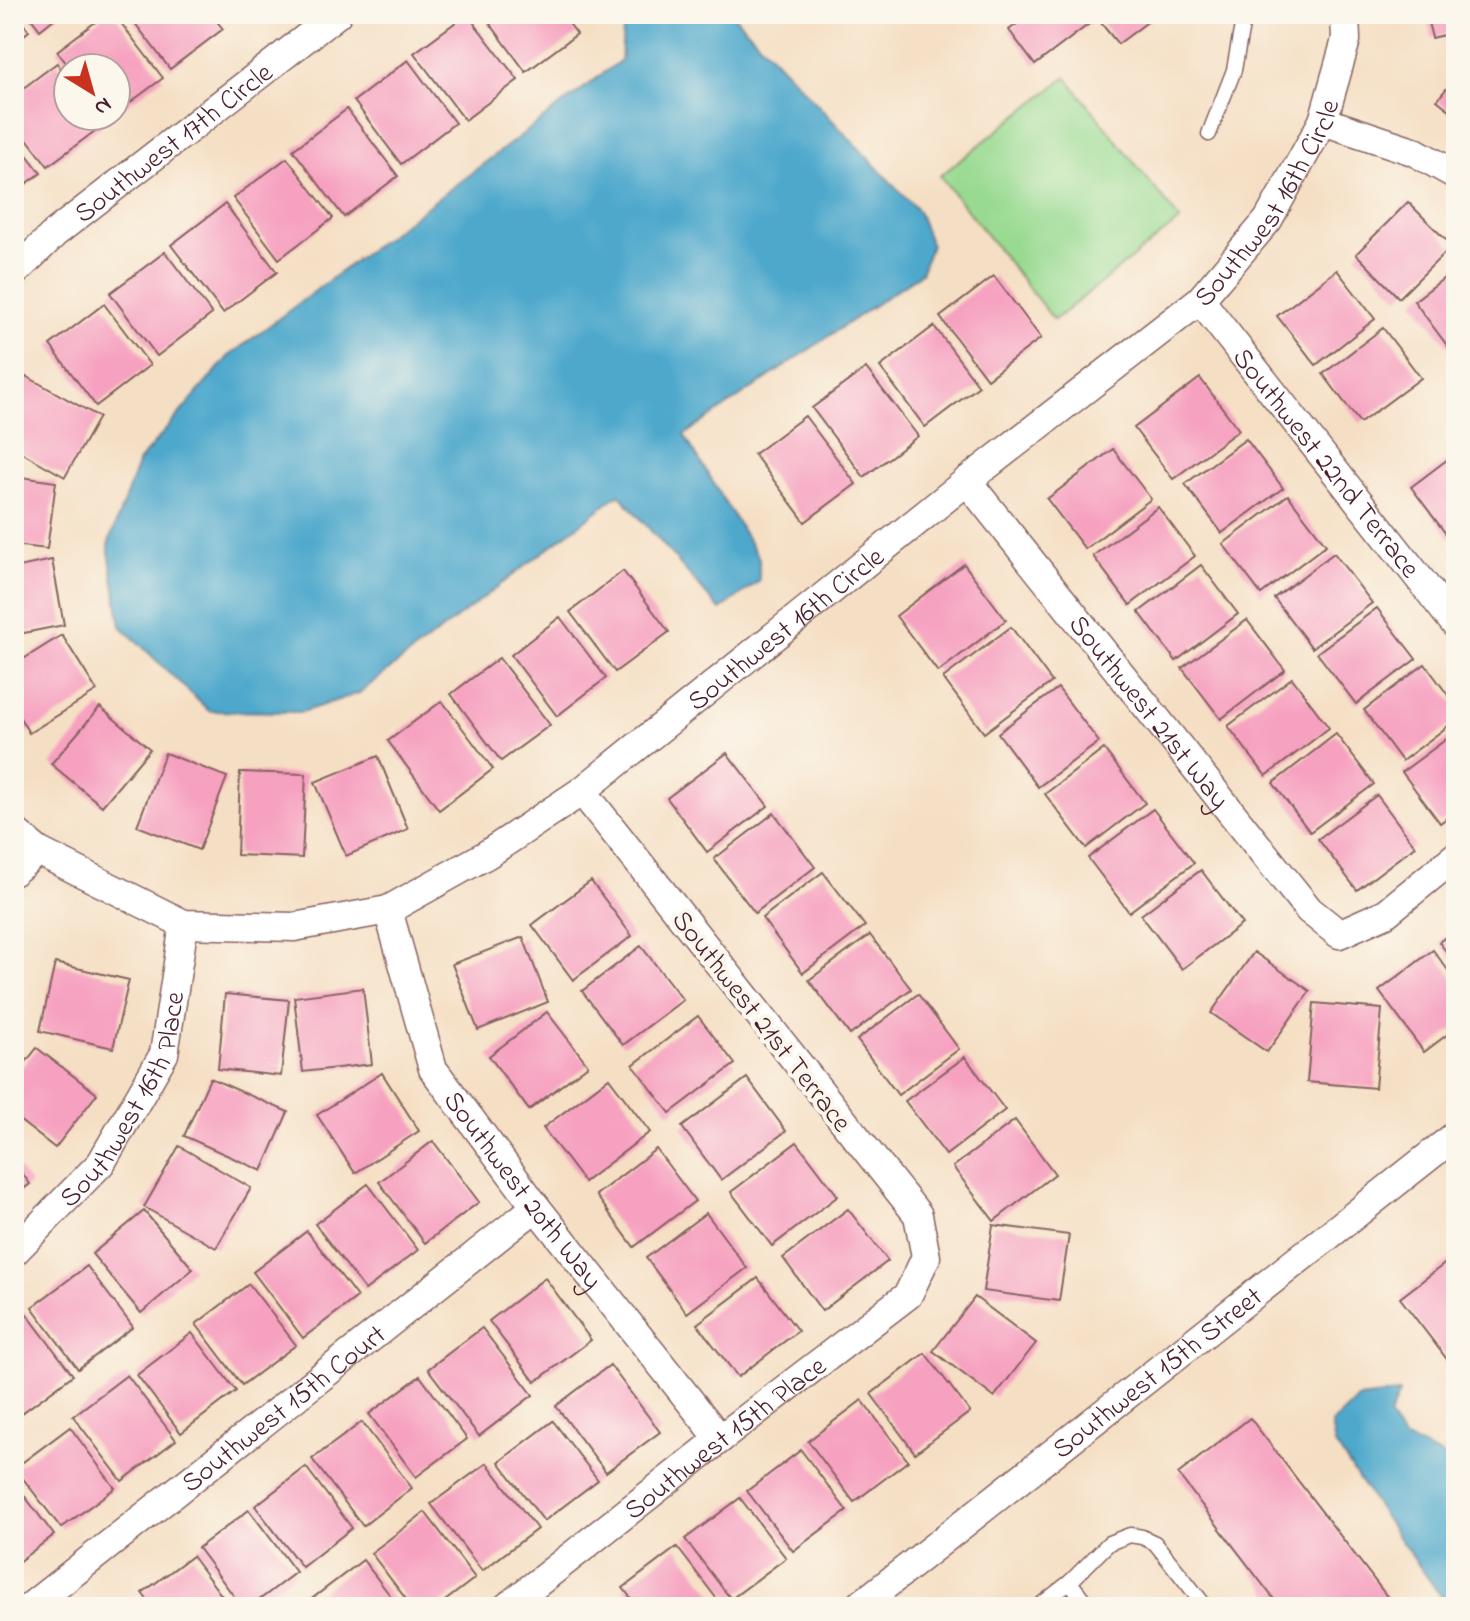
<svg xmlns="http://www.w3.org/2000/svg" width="1470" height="1621" font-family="'Indie Flower',sans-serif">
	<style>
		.green { fill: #98da91; stroke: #717c5e; stroke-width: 2 }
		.water { fill: #4ea8cc; stroke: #4c647c; stroke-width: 2 }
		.building { fill: #f6a1c0 }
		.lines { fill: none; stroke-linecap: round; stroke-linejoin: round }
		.service-casing { stroke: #866261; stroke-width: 17 }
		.minor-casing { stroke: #866261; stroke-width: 31 }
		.service { stroke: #fff; stroke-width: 14 }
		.minor { stroke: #fff; stroke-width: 28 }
		.labels { text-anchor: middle; stroke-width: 8; stroke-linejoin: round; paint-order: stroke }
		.street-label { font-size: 28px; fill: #4a1f2b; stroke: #fbf7ec }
	</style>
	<rect width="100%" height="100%" fill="#fbf7ec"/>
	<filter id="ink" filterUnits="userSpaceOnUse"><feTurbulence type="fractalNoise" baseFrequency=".0125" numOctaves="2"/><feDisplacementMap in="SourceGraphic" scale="16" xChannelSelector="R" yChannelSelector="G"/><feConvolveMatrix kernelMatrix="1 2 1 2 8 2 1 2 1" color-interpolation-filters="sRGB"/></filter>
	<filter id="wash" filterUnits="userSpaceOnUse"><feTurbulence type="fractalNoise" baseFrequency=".006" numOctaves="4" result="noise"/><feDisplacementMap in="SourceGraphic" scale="32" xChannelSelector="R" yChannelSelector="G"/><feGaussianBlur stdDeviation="1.8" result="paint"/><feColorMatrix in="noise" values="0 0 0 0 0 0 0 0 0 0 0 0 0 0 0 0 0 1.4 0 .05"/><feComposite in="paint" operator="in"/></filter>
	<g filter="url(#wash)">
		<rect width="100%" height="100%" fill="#f5dfc4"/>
		<polygon class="green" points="1066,77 1180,220 1054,320 940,176"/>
		<g class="water">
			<polygon points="624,14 732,14 918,211 931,245 921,273 684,435 759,558 759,581 720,610 619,494 359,693 302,712 209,711 121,626 108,545 139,461 229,356 621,60"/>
			<polygon points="1399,1393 1389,1416 1403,1438 1456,1462 1456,1607 1449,1607 1393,1530 1335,1444 1331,1424 1359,1398"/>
		</g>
		<g id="blocks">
			<g class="building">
				<polygon points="14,14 16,14 29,31 14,43"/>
				<polygon points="28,14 60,14 40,30"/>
				<polygon points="106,14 114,14 163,78 116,113 116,68 70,68 57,51"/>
				<polygon points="128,14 211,14 223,29 170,69"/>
				<polygon points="467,14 518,80 465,120 414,53"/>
				<polygon points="483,14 562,14 577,34 526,72"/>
				<polygon points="1030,14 1158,14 1118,44 1097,18 1035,65 1009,30"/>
				<polygon points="1426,14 1456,14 1456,32 1432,38"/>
				<polygon points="408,60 455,123 401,164 354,101"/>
				<polygon points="57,63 68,78 68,116 96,116 103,125 48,166 14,122 14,95"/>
				<polygon points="1456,77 1456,115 1437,100"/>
				<polygon points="347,109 398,176 344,217 293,150"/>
				<polygon points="14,138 41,173 14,193"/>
				<polygon points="287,158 333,218 279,259 233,198"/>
				<polygon points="1408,202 1452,246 1399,298 1356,254"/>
				<polygon points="225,204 277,272 223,313 171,245"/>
				<polygon points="165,252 212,314 157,356 110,293"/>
				<polygon points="1456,269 1456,349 1452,352 1414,301"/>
				<polygon points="1337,270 1375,319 1316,365 1277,316"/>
				<polygon points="994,276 1041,338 987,379 940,317"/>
				<polygon points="104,304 150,365 96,406 50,345"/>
				<polygon points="934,326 979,386 925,427 880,367"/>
				<polygon points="1383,328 1421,378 1360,423 1323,374"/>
				<polygon points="866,368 918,436 864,477 812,408"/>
				<polygon points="26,376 99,417 65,477 14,448 14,397"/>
				<polygon points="1200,378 1239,430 1173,479 1134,428"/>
				<polygon points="805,416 856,484 805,522 754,454"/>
				<polygon points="1246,439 1283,488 1222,533 1185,484"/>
				<polygon points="1113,449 1151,499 1085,549 1047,499"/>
				<polygon points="1456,453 1456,533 1449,538 1411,487"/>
				<polygon points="14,476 56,482 47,549 14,545"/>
				<polygon points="1288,495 1326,545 1261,594 1223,544"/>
				<polygon points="1158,507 1195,556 1130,605 1093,556"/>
				<polygon points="1334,553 1372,603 1312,648 1274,598"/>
				<polygon points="52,560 64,625 14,635 14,568"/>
				<polygon points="964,564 1006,620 938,672 896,616"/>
				<polygon points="1201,565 1238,614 1176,661 1139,612"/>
				<polygon points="623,571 669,632 615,672 570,612"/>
				<polygon points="1377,608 1416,659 1356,704 1317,653"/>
				<polygon points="560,617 606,678 557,716 511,655"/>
				<polygon points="1247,620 1285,670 1221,719 1182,668"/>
				<polygon points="1011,627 1052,682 984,733 943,678"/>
				<polygon points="62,635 97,691 29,733 14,708 14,665"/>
				<polygon points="499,658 550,725 501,761 451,694"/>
				<polygon points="1425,664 1456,706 1456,720 1402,761 1364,710"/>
				<polygon points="1292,678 1329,728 1266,776 1228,726"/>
				<polygon points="1058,688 1099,742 1038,787 998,733"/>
				<polygon points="442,701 493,769 439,810 388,741"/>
				<polygon points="100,707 150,749 102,806 51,764"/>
				<polygon points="1456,732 1456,811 1440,823 1402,772"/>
				<polygon points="1336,734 1374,784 1310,832 1273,783"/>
				<polygon points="1104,749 1145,803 1086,848 1045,794"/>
				<polygon points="165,753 227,777 199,850 137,826"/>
				<polygon points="727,753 768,806 707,852 667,798"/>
				<polygon points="378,756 408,829 346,856 315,782"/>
				<polygon points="240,772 306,774 302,858 237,855"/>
				<polygon points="1377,795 1415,846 1357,890 1318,839"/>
				<polygon points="1153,809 1194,863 1129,912 1088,858"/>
				<polygon points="774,813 815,867 755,913 714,859"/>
				<polygon points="1201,870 1242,924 1182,969 1141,915"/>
				<polygon points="823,872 865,926 803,973 762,918"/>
				<polygon points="591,881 632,936 573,980 532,925"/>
				<polygon points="1456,929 1456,965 1439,942"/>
				<polygon points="870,935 911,989 850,1035 809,980"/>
				<polygon points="523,937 548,1002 478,1030 452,964"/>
				<polygon points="641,946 683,1000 623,1045 582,991"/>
				<polygon points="1433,950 1456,981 1456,1028 1424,1052 1379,991"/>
				<polygon points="1254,952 1310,991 1267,1052 1211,1013"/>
				<polygon points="55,963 129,980 113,1048 40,1031"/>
				<polygon points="363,988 372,1064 303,1072 294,997"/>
				<polygon points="225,994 289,1000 281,1076 218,1069"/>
				<polygon points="918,994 959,1049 898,1095 857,1040"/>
				<polygon points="1314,1003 1382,1009 1375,1088 1307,1082"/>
				<polygon points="547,1012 588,1065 529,1110 489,1056"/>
				<polygon points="698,1016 735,1064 670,1113 633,1065"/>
				<polygon points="37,1048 97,1094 55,1148 14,1116 14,1077"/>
				<polygon points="965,1057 1005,1110 946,1155 905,1101"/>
				<polygon points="382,1073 419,1131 355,1173 317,1115"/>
				<polygon points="210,1078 288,1112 262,1171 184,1136"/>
				<polygon points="609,1078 650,1132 584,1182 543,1128"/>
				<polygon points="747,1078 786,1131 721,1180 682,1127"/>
				<polygon points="1015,1120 1055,1174 994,1221 953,1167"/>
				<polygon points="433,1141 479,1202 425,1243 379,1182"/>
				<polygon points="797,1142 838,1196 772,1246 731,1192"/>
				<polygon points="179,1146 251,1188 216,1248 144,1207"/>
				<polygon points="656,1149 695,1201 634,1247 596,1195"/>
				<polygon points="14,1162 30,1184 14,1196"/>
				<polygon points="368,1184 418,1250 365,1290 315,1224"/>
				<polygon points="848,1209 888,1261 822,1311 783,1258"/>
				<polygon points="144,1211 193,1269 141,1313 92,1254"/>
				<polygon points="706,1213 747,1268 687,1313 646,1258"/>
				<polygon points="993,1225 1069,1235 1059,1301 983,1291"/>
				<polygon points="307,1231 357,1297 303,1338 253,1272"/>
				<polygon points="1456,1255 1456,1371 1400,1298"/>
				<polygon points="87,1266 133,1327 78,1369 32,1307"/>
				<polygon points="545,1278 591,1340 535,1382 489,1321"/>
				<polygon points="758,1278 798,1331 738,1377 697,1324"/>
				<polygon points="249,1284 296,1345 242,1385 196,1324"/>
				<polygon points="975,1297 1036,1343 994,1397 933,1351"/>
				<polygon points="26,1313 73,1375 22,1413 14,1403 14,1322"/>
				<polygon points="482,1328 533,1395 479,1436 428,1369"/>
				<polygon points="192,1333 236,1391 181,1433 137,1375"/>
				<polygon points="925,1353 970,1412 915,1453 871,1394"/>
				<polygon points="610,1365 660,1432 606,1472 556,1406"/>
				<polygon points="127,1375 176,1440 122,1481 73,1416"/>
				<polygon points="420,1376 467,1439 416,1477 369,1414"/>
				<polygon points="862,1400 908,1461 854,1502 808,1441"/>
				<polygon points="1250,1418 1395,1607 1280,1607 1178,1474"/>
				<polygon points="553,1421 598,1480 544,1521 499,1462"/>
				<polygon points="362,1422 412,1488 363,1526 312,1459"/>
				<polygon points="70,1427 115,1488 61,1528 15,1468"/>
				<polygon points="801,1450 847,1511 793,1551 747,1491"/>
				<polygon points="487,1463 537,1529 482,1571 431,1504"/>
				<polygon points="306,1467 352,1528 302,1567 255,1506"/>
				<polygon points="14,1482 54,1535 14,1565"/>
				<polygon points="740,1498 786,1558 731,1599 685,1539"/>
				<polygon points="249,1510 296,1572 250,1607 242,1607 198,1548"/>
				<polygon points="425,1512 475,1578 437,1607 412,1607 371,1553"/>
				<polygon points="677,1547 723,1607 638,1607 623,1588"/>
				<polygon points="192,1556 230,1607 153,1607 142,1593"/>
				<polygon points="363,1560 399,1607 314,1607 309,1601"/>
			</g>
		</g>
	</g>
	<g filter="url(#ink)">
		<use href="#blocks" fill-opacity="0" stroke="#866261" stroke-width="2"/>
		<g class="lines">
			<g class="service-casing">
				<g id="service">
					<polyline points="1209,134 1234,70 1244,14"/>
					<polyline points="1070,1582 1089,1607"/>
					<polyline points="1038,1607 1070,1582 1109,1543 1130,1535 1142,1537 1155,1543 1206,1607"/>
				</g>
			</g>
			<g class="minor-casing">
				<g id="minor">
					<polyline points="1323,121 1413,151 1456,175"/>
					<path id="s1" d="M14,273L55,233L337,14"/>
					<path id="s2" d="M1200,300L1456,625"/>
					<path id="s3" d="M967,481L1309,910L1339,934L1386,913L1456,856"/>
					<path id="s4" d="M14,831L38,851L184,924L294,927L388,910L486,855L582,791L967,481L1200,300L1268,220L1323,121L1346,40L1345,14"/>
					<polyline points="14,871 38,851"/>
					<path id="s5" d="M388,910L433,1069L536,1207L720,1439"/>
					<path id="s6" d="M14,1252L101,1163L164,1054L184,924"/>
					<path id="s7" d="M30,1607L536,1207"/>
					<path id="s8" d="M507,1607L720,1439L908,1295L926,1257L918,1215L582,791"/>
					<path id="s9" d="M858,1607L1456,1135"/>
				</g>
			</g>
			<use href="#service" class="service"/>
			<use href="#minor" class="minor"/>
		</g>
	</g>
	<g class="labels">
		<g class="street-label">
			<text dy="10" stroke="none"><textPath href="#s1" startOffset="206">Southwest 17th Circle</textPath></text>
			<text dy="10" stroke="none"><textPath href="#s4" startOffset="1536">Southwest 16th Circle</textPath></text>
			<text dy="10" stroke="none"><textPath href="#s2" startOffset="206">Southwest 22nd Terrace</textPath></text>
			<text dy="10" stroke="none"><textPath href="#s4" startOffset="888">Southwest 16th Circle</textPath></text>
			<text dy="10" stroke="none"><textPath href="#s3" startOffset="294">Southwest 21st Way</textPath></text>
			<text transform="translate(763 1020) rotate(52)" y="10">Southwest 21st Terrace</text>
			<text dy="10" stroke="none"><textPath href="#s6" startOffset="192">Southwest 16th Place</textPath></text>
			<text dy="10" stroke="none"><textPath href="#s5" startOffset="316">Southwest 20th Way</textPath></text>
			<text dy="10" stroke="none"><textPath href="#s9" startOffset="380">Southwest 15th Street</textPath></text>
			<text dy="10" stroke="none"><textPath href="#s7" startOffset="322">Southwest 15th Court</textPath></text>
			<text dy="10" stroke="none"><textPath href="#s8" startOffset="276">Southwest 15th Place</textPath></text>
		</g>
	</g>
	<rect width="1470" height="1621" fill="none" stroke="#fbf7ec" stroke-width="48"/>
	<g transform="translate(92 92) rotate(143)"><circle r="38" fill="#fbf7ec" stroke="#b4a19f" stroke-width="2"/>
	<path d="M0-6L14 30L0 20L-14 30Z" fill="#c8321e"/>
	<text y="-12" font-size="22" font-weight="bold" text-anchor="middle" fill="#4a1f2b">N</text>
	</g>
</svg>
